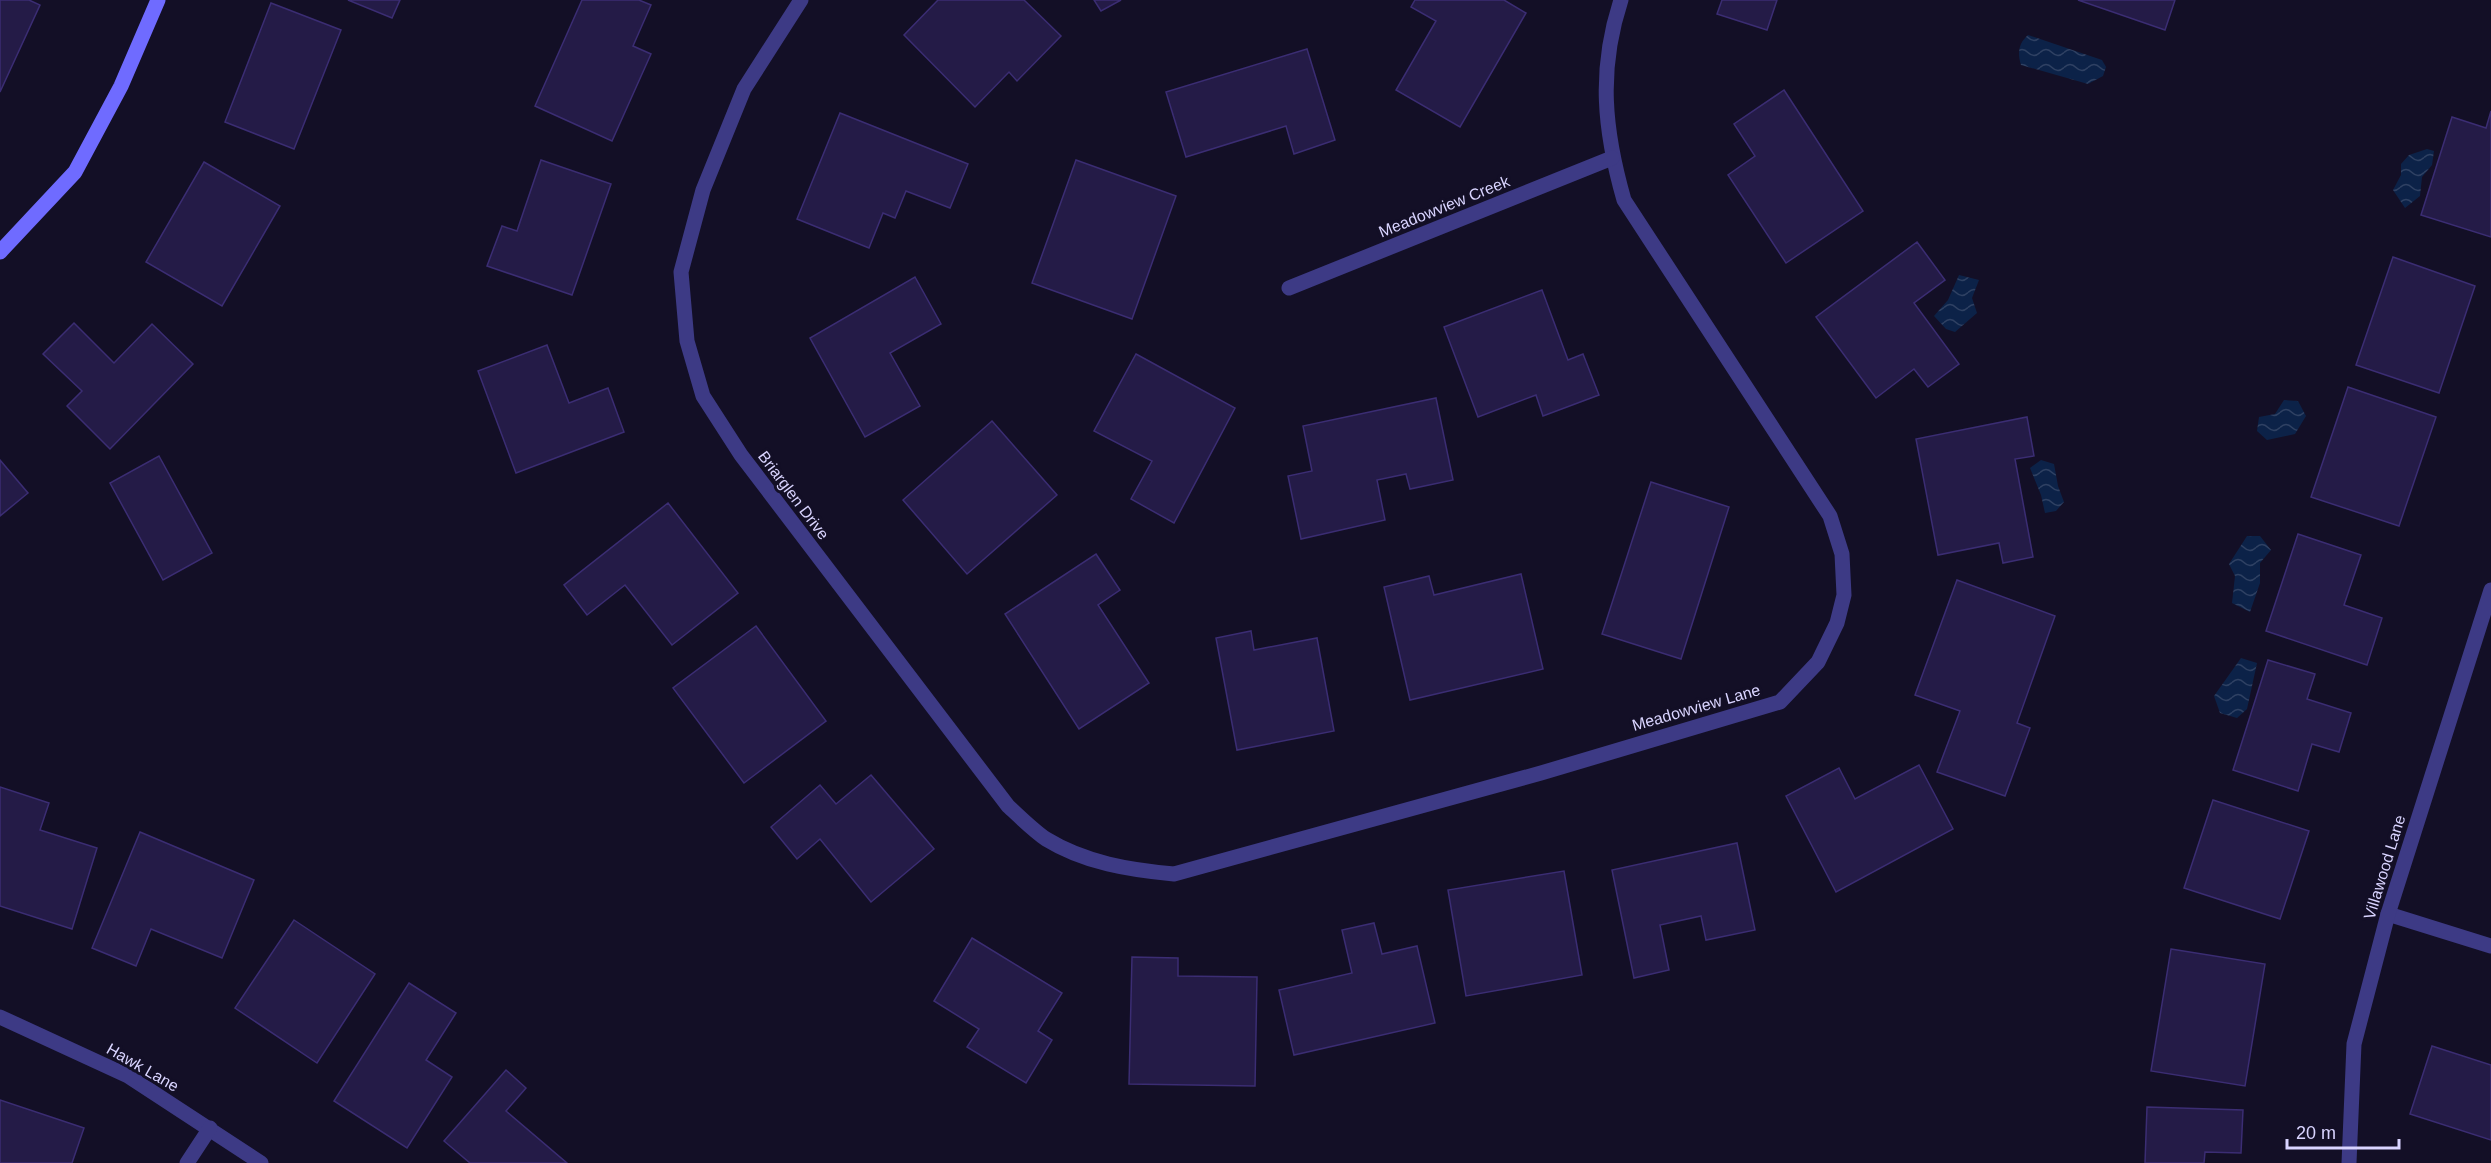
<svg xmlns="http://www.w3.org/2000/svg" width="2491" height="1163" font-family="Arial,sans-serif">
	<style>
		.water { fill: url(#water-waves) }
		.building { fill: #241b47; stroke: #3b2d73; stroke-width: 1.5 }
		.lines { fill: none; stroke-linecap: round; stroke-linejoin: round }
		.street { stroke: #3d3a85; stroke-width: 15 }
		.secondary { stroke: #6f6bff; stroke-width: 15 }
		.labels { text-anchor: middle; stroke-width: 6; stroke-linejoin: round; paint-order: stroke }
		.street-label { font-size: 16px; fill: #d9d4ff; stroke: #130f26 }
	</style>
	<defs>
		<pattern id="water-waves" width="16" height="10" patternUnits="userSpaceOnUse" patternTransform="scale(1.5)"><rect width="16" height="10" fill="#0c2248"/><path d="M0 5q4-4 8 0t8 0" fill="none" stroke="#2f4163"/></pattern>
	</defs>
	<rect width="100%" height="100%" fill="#130f26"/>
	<g class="water">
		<path d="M2028,35L2102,60L2106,67L2103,76L2088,84L2021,65C2017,52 2019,43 2028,35Z"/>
		<polygon points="2427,149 2434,151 2432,165 2422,177 2420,196 2405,208 2393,190 2401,175 2401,164 2409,155"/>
		<polygon points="1959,275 1979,280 1972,298 1977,313 1955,332 1946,329 1934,316 1948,300"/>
		<polygon points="2284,400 2298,401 2306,416 2295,434 2267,440 2257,431 2259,417 2275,414"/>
		<polygon points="2041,460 2054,464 2058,486 2064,502 2056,511 2045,513 2041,495 2030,468"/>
		<polygon points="2247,536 2260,536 2271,550 2260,563 2260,583 2250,612 2232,603 2235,576 2229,564"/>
		<polygon points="2241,658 2257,663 2247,709 2237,718 2220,713 2214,696"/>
	</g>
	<g class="building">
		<polygon points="0,0 29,0 40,5 0,92"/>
		<polygon points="348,0 400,0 392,18"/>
		<polygon points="582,0 639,0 651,5 633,46 651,54 612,141 535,106"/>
		<polygon points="938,0 1024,0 1061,36 1017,81 1009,72 975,107 904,35"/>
		<polygon points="1094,0 1121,0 1101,11"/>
		<polygon points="1415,0 1504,0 1526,13 1460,127 1396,90 1436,21 1411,7"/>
		<polygon points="1722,0 1777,0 1767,30 1717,14"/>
		<polygon points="2078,0 2175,0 2165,30"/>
		<polygon points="271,3 341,30 294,149 225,122"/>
		<polygon points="1307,49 1335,140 1294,154 1286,126 1186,157 1166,92"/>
		<polygon points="1784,90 1863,211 1786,263 1728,175 1755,156 1734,124"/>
		<polygon points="2491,111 2491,237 2421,215 2452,117 2486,128"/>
		<polygon points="840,113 968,164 950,208 906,191 895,218 883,213 869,248 797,219"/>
		<polygon points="541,160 611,184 572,295 487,266 502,226 517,231"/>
		<polygon points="1076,160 1176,196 1132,319 1032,283"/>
		<polygon points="204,162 280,206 222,306 146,262"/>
		<polygon points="1917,242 1945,280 1914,303 1959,364 1928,387 1914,369 1876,398 1816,317"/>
		<polygon points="2393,257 2475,286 2439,393 2356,365"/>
		<polygon points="915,277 941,324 890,353 920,406 865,437 810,338"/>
		<polygon points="1542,290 1568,360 1583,354 1599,395 1543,416 1536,395 1478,417 1444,327"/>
		<polygon points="74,323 114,363 152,324 193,364 110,449 67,406 82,391 43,354"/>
		<polygon points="547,345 569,403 608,388 624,432 516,473 478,371"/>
		<polygon points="1136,354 1235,408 1174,523 1131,499 1152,461 1094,431"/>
		<polygon points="2348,387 2436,417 2399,526 2311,497"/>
		<polygon points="1436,398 1453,480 1410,489 1406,474 1377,480 1385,520 1301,539 1288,476 1312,471 1303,426"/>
		<polygon points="2027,417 2034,456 2015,459 2033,557 2003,563 1999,543 1938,555 1916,439"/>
		<polygon points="992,421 1057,495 967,574 903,500"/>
		<polygon points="159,456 212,553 163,580 110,483"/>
		<polygon points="0,460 28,493 0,516"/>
		<polygon points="1651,482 1729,507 1681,659 1602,634"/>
		<polygon points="668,503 738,593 672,645 625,585 587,615 564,585"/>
		<polygon points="2298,534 2361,555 2344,605 2382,618 2367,665 2266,631"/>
		<polygon points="1096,554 1120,590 1098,605 1149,683 1079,729 1005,614"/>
		<polygon points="1521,574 1543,669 1410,700 1384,587 1429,576 1434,595"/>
		<polygon points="1957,580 2055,616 2017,723 2030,728 2005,796 1937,772 1960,711 1915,695"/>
		<polygon points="756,626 826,721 744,783 673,688"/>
		<polygon points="1251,631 1254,650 1317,638 1334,731 1237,750 1216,638"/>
		<polygon points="2268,660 2315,674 2307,699 2351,713 2339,752 2312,744 2298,791 2233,770"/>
		<polygon points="1919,765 1953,829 1836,892 1786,796 1839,768 1855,799"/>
		<polygon points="871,775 934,849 871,902 820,839 797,859 771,827 820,785 836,804"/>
		<polygon points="0,787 49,803 40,830 97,848 72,929 0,906"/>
		<polygon points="2213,800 2309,831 2280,919 2184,888"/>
		<polygon points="140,832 254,880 222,958 151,929 136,966 92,948"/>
		<polygon points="1737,843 1755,930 1706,940 1701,916 1660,925 1669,970 1634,978 1612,870"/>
		<polygon points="1564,871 1582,975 1466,996 1448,890"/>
		<polygon points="294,920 375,974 317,1063 235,1008"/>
		<polygon points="1374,923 1382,954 1417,946 1435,1023 1294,1055 1279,990 1352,973 1342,930"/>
		<polygon points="972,938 1062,993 1038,1031 1052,1040 1026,1083 967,1047 979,1029 934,1001"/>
		<polygon points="2171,949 2265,964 2245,1086 2151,1071"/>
		<polygon points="1132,957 1178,958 1178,976 1257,977 1255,1086 1129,1084"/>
		<polygon points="409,983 456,1013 426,1060 452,1077 407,1148 334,1101"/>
		<polygon points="2432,1046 2491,1065 2491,1140 2410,1114"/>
		<polygon points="506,1070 526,1088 506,1111 567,1163 470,1163 444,1141"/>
		<polygon points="0,1100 84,1128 72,1163 0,1163"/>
		<polygon points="2147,1107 2243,1110 2241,1153 2205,1152 2204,1163 2145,1163"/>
	</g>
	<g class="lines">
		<g class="street">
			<path d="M801,0L744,89L703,190L681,272L687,341L703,396L741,455L1008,806C1020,817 1033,830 1046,839C1085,863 1130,870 1174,874L1541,773L1780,702L1818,662L1837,623L1844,595L1842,554L1830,516L1624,200C1604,130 1598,70 1621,0"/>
			<polyline points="1289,288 1612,158"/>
			<polyline points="2388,914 2491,946"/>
			<polyline points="0,1017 128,1076 261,1163"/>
			<polyline points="187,1163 210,1128"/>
			<polyline points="2349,1163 2354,1044 2388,914 2491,590"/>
		</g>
		<polyline class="secondary" points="0,252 75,172 121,86 158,0"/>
	</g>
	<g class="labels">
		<g class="street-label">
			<text transform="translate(1444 206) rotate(-22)" y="6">Meadowview Creek</text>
			<text transform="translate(794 495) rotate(53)" y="6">Briarglen Drive</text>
			<text transform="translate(1696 707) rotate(-16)" y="6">Meadowview Lane</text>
			<text transform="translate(2384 867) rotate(-73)" y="6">Villawood Lane</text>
			<text transform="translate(143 1067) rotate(30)" y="6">Hawk Lane</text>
		</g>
	</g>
	<path d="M2287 1139v9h112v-9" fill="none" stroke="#d9d4ff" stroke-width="3"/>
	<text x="2296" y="1139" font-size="18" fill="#d9d4ff" stroke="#130f26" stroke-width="4.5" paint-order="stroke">20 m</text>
</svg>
